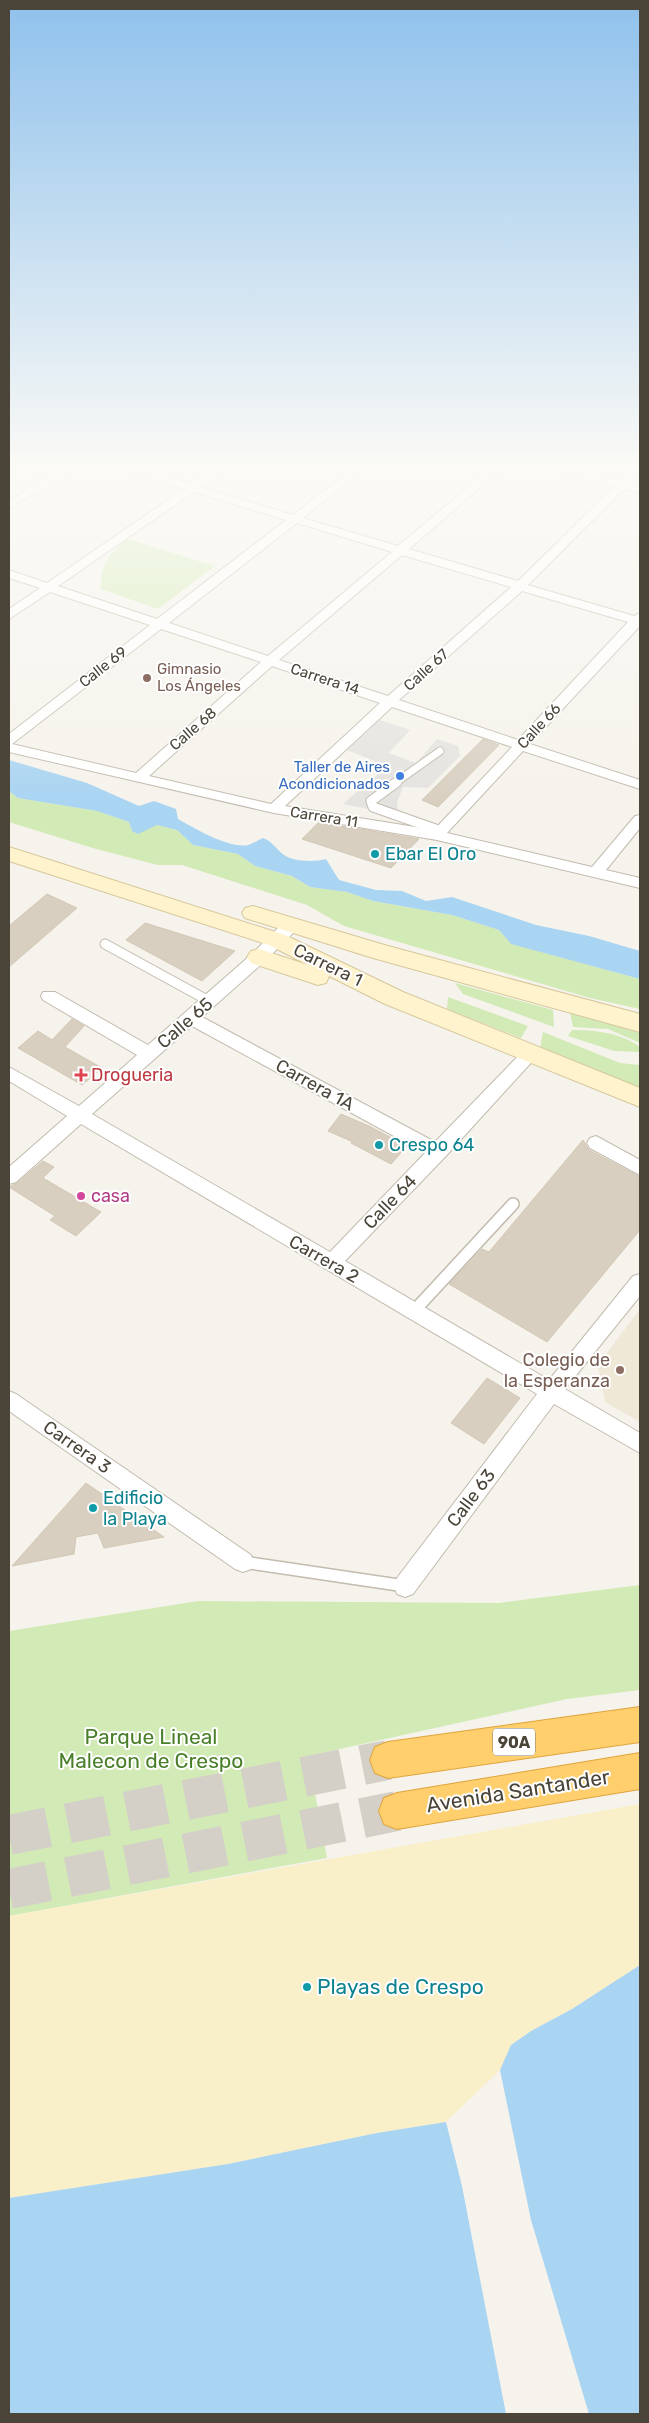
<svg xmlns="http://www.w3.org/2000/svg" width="649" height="2423" font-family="Rubik,sans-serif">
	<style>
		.education { fill: #efe8d6 }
		.green { fill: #d2eab5 }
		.sand { fill: #f9efc9 }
		.parking { fill: #e5e3e0 }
		.water { fill: #a9d4f2 }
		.building { fill: #d8cfc1; stroke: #d3c7b4 }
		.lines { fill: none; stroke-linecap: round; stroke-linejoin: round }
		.highway-tunnel { stroke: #d4d0c8; stroke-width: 40; stroke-dasharray: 40 20; stroke-linecap: butt }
		.lane-far2-casing { stroke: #c2bbae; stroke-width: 9 }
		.lane-far1-casing { stroke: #c2bbae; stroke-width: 11 }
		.lane-casing { stroke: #c2bbae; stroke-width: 14 }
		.street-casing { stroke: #c2bbae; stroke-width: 2 }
		.secondary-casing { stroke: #d6c79b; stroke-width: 2 }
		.highway-casing { stroke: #e0a43c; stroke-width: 2 }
		.lane-far2 { stroke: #fff; stroke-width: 7 }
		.lane-far1 { stroke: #fff; stroke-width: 9 }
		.lane { stroke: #fff; stroke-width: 11 }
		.street { fill: #fff; fill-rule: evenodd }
		.secondary { fill: #fff3cd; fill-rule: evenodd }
		.highway { fill: #ffcf6e; fill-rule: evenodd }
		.education-dot { fill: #8d6e63; stroke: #fff; stroke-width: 2 }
		.shop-dot { fill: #3f7fe0; stroke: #fff; stroke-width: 2 }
		.culture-dot { fill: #0f9aa8; stroke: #fff; stroke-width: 2 }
		.health-dot { fill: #e0444e; stroke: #fff; stroke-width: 2 }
		.hotel-dot { fill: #d1479c; stroke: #fff; stroke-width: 2 }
		.labels { text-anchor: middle; stroke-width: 4; stroke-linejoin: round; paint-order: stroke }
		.far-street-label { font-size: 15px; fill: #4b4439; stroke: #fff }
		.far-education-label { font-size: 15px; fill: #785e54; stroke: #fff; text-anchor: start }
		.far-shop-label { font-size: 15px; fill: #366cbe; stroke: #fff; text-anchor: end }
		.shield { fill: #fff; stroke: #817c74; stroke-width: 1 }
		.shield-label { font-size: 16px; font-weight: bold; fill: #4b4439 }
		.culture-label { font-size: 18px; fill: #0d838f; stroke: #fff; text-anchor: start }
		.street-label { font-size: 18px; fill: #4b4439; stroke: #fff }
		.health-label { font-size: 18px; fill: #be3a42; stroke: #fff; text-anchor: start }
		.hotel-label { font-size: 18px; fill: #b23c85; stroke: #fff; text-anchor: start }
		.education-label { font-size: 18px; fill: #785e54; stroke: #fff; text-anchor: end }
		.near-park-label { font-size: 21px; fill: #4a7f2a; stroke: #fff }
		.near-street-label { font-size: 21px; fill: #4b4439; stroke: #fff }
		.near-culture-label { font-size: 21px; fill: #0d838f; stroke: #fff; text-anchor: start }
	</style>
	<rect width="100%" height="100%" fill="#f6f3ec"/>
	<polygon class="education" points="640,1309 640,1422 605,1402 598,1365"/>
	<g class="green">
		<path d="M128,539L215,566L158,609L101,589C99,567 110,551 128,539Z"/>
		<polygon points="9,791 18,798 97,811 129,822 132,831 157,825 177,830 193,845 238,854 255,866 292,876 310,887 347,892 373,901 452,915 499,930 512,944 640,979 640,1009 590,998 344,926 307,905 182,865 158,865 96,849 9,822"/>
		<polygon points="455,983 553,1010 554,1027 463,994"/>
		<polygon points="448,997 528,1026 521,1038 447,1009"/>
		<polygon points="570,1013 640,1033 640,1043 608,1029 573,1027"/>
		<path d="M572,1030C596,1030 621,1033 640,1047V1052L614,1051L568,1036Z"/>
		<polygon points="543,1032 620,1063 640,1065 640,1088 540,1048"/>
		<polygon points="640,1585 640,1690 567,1699 308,1756 327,1858 9,1916 9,1631 198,1601 499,1603"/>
	</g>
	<polygon class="sand" points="640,1804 640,1965 572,2009 531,2031 511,2045 500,2070 446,2122 377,2133 228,2164 9,2198 9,1916"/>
	<polygon class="parking" points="380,720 410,730 389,753 416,763 437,739 458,746 460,756 428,788 403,787 397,802 399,815 343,804 379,773 377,762 347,750"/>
	<g class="water">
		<path d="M9,760L87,783L139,806L154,801L176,809L178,819C194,828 229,849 248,845C253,844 258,840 263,838C273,842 275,848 284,855C294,862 315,862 326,859L339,880L376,890L402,891L426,901L452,897L536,925L589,936L640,951V979L511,944L499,930L452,915L373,901L347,892L310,887L292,876L255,866L238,854L193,845L177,830L157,825L138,834L132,831L129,822L97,811L18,798L9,791Z"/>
		<polygon points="640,1965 640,2414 589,2414 531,2220 500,2070 511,2045 531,2031 572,2009"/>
		<polygon points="446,2122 462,2186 506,2414 9,2414 9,2198 228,2164 377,2133"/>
	</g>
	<g class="building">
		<polygon points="483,739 499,745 438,807 422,800"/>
		<polygon points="318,823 360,829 419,839 391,868 302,839"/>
		<polygon points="47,894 77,908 9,967 9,926"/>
		<polygon points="145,923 235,951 202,981 126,940"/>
		<polygon points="72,1019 84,1026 65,1047 102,1068 82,1085 18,1048 38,1031 52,1040"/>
		<polygon points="341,1114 369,1126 407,1146 391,1164 351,1143 353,1142 328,1131"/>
		<polygon points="583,1140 589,1150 640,1177 640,1230 547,1342 449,1284 482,1249 489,1252"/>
		<polygon points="43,1161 54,1167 43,1178 101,1212 76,1236 50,1220 55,1216 9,1187 17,1183"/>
		<polygon points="487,1378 520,1398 484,1444 451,1423"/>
		<polygon points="86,1483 164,1537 104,1548 98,1533 76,1537 74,1554 12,1566"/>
	</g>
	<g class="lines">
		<g class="highway-tunnel">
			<polyline points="9,1835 388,1760"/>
			<polyline points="9,1889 397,1811"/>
		</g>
		<g class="lane-far2-casing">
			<polyline id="lane-far2" points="395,783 440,751"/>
		</g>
		<g class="lane-far1-casing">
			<g id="lane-far1">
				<polyline points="397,782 371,801 373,807 441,831"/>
				<polyline points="105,944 209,1001"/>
			</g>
		</g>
		<g class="lane-casing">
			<g id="lane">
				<polyline points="414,1311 513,1204"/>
				<polyline points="243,1562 405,1586"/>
			</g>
		</g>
		<g class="street-casing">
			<g id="street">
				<polygon points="16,465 33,465 55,472 66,465 79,465 9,509 9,501 47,477"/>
				<path d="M110,465H127L191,484L218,465H231L201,487L293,515L357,465H369L303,518L398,546L494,465H506L409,549L518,581L614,487L540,465H559L619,481L636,465H640V473L629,484L640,487V493L624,489L528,585L634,616L640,613V626L530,744L640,780V789L523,751L447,833L592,867L635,816L640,815V828L606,870L640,878V888L437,840L274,813L9,752V734L150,625L50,592L9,619V609L40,588L9,578V570L47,583L184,489ZM194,492L286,520L157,619L58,586ZM297,523L392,552L268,656L169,623ZM402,555L511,587L388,696L279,660ZM522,591L628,622L518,740L399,700ZM161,629L261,662L136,773L12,744ZM272,666L380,703L271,804L149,776ZM392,707L512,747L434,830L285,806Z"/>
				<path d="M291,920L297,921L299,925L297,929L265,961L202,1017L435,1142L524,1050L530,1048L536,1050L539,1054L445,1157L345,1261L549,1380L633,1276L640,1274V1296L565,1389L640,1433V1453L554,1404L413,1594L405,1597L397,1594L394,1586L397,1578L537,1394L81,1124L16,1182L9,1184V1167L67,1116L9,1081V1067L79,1106L137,1055L43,1000L41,996L43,992H55L148,1045L253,953L285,921ZM192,1026L425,1153L330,1252L92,1114Z"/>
				<polygon points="596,1136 640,1160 640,1175 590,1148 587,1143 590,1138"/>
				<polygon points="9,1391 16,1394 251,1555 254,1562 251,1569 243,1572 235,1569 9,1411"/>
			</g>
		</g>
		<g class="secondary-casing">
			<g id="secondary">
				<polygon points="9,847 285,935 403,992 640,1088 640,1107 385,1004 329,976 326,983 318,985 251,963 247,957 251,951 259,949 308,965 269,945 9,861"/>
				<polygon points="253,906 388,946 640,1014 640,1032 373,958 245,918 242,913 245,908"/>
			</g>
		</g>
		<g class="highway-casing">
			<g id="highway">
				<polygon points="640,1707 640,1742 388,1778 375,1773 370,1760 375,1747 388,1742"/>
				<polygon points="640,1753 640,1789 397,1829 384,1824 379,1811 384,1798 397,1793"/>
			</g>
		</g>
		<use href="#lane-far2" class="lane-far2"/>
		<use href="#lane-far1" class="lane-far1"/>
		<use href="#lane" class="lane"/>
		<use href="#street" class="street"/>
		<use href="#secondary" class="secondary"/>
		<use href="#highway" class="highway"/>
	</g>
	<linearGradient id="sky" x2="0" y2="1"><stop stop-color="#8fc1ec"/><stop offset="0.58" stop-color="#fbfaf6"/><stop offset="1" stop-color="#fbfaf6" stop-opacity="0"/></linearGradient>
	<rect width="649" height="804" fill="url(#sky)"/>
	<g class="education-dot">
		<circle cx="147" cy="678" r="5"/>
		<circle cx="620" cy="1370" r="5"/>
	</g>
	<circle class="shop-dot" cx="400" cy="776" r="5"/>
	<g class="culture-dot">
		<circle cx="375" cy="854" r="5"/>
		<circle cx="379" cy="1145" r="5"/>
		<circle cx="93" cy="1508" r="5"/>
		<circle cx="307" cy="1987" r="5"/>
	</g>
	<path class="health-dot" d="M78.5 1067.5h5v5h5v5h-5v5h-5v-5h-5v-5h5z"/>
	<circle class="hotel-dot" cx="81" cy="1196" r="5"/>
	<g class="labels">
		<g class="far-street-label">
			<text transform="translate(103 667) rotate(-38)" y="5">Calle 69</text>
			<text transform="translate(426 670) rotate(-42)" y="5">Calle 67</text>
			<text transform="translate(325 679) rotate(18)" y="5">Carrera 14</text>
			<text transform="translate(539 726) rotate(-47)" y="5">Calle 66</text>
			<text transform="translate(193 729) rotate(-41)" y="5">Calle 68</text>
			<text transform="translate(324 817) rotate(9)" y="5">Carrera 11</text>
		</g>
		<g class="far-education-label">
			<text x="157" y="674">Gimnasio<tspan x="157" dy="17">Los Ángeles</tspan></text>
		</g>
		<g class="far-shop-label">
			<text x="390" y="772">Taller de Aires<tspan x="390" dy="17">Acondicionados</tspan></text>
		</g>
		<rect class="shield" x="493" y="1728.5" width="42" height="27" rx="4"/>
		<g class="shield-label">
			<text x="514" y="1748">90A</text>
		</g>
		<g class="culture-label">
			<text x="385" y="860">Ebar El Oro</text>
			<text x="389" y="1151">Crespo 64</text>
			<text x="103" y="1504">Edificio<tspan x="103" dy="21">la Playa</tspan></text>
		</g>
		<g class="street-label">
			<text transform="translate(328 965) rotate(26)" y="6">Carrera 1</text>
			<text transform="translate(185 1023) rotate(-41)" y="6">Calle 65</text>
			<text transform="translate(315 1085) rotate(29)" y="6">Carrera 1A</text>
			<text transform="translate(390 1202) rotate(-46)" y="6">Calle 64</text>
			<text transform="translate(324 1259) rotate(30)" y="6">Carrera 2</text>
			<text transform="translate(77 1447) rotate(35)" y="6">Carrera 3</text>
			<text transform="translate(471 1498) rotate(-53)" y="6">Calle 63</text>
		</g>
		<g class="health-label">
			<text x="91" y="1081">Drogueria</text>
		</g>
		<g class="hotel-label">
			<text x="91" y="1202">casa</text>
		</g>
		<g class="education-label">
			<text x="610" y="1366">Colegio de<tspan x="610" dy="21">la Esperanza</tspan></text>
		</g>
		<g class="near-park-label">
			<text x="151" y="1744">Parque Lineal<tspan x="151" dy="24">Malecon de Crespo</tspan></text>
		</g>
		<g class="near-street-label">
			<text transform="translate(518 1791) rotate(-9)" y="7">Avenida Santander</text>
		</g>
		<g class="near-culture-label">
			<text x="317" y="1994">Playas de Crespo</text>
		</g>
	</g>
	<rect width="649" height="2423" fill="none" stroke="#4b4439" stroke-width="20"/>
</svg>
